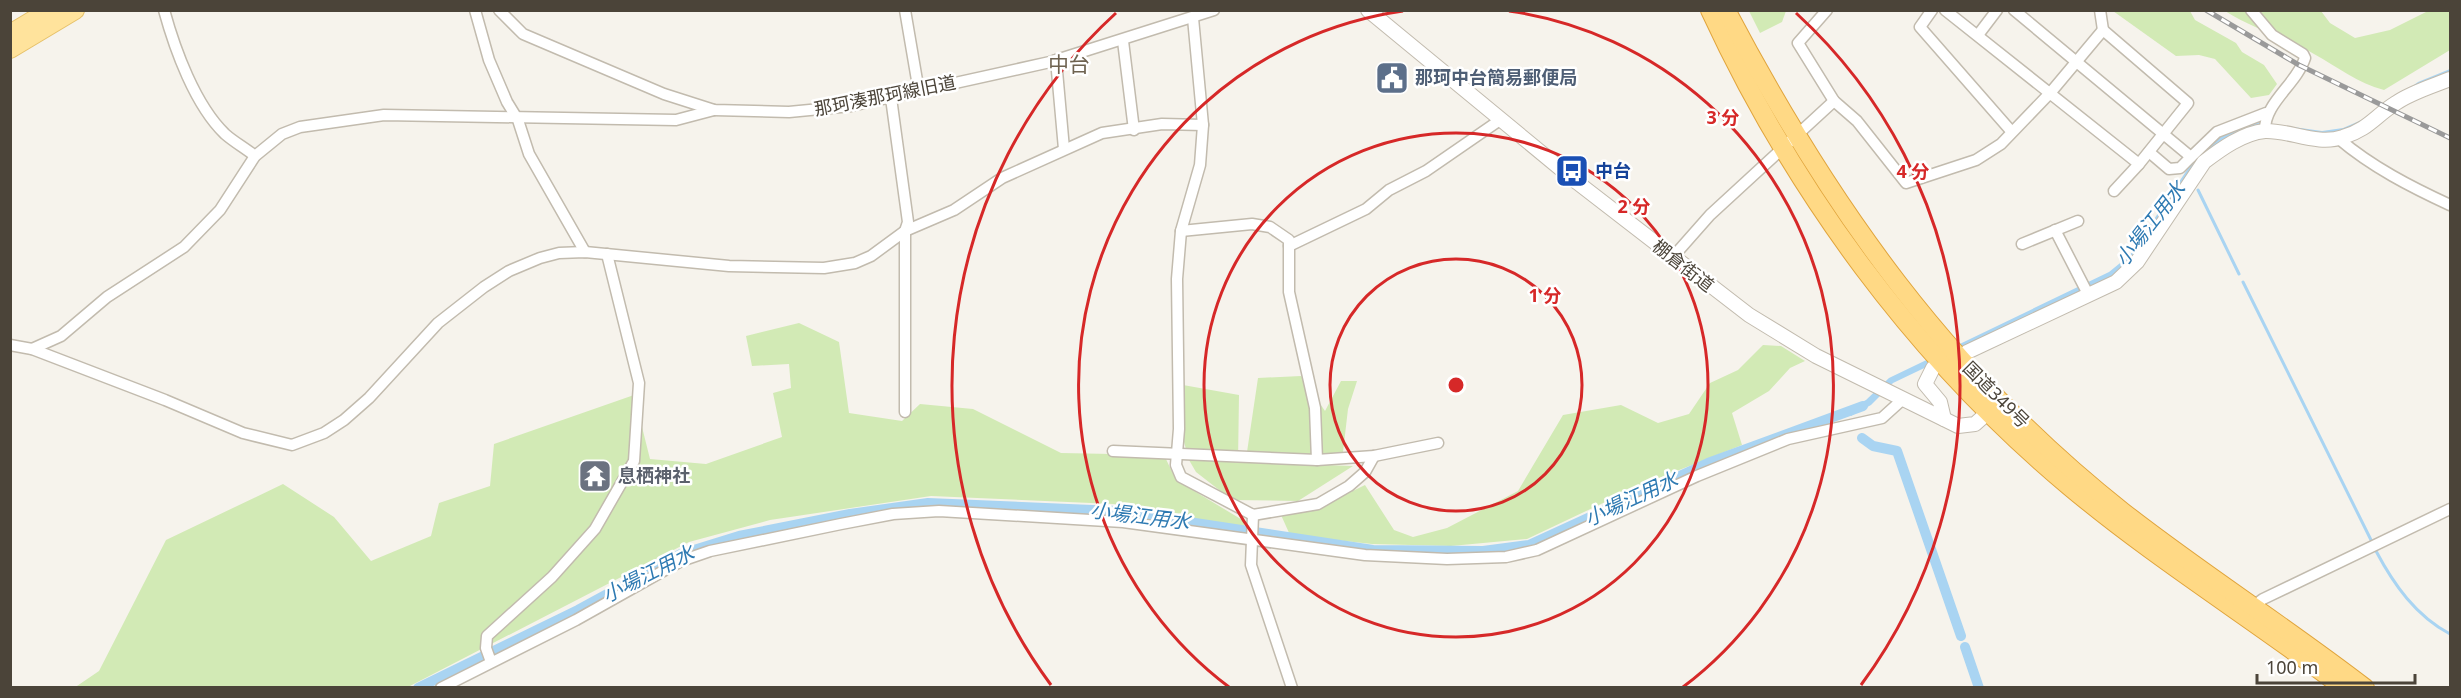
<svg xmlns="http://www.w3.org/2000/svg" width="2461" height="698" font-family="'Noto Sans','Noto Sans JP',sans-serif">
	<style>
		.green { fill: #d2eab5 }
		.water { fill: #a9d4f2 }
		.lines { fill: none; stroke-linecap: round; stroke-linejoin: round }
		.stream { stroke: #a9d4f2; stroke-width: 3 }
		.canal { stroke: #a9d4f2; stroke-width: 10 }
		.minor-casing { stroke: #c2bbae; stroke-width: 13 }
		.tertiary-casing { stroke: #c2bbae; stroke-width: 16 }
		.primary-casing { stroke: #e6c16a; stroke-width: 20 }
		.trunk-casing { stroke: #e0a43c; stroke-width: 20 }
		.minor { stroke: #fff; stroke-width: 10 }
		.tertiary { stroke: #fff; stroke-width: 14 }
		.primary { stroke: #ffe39c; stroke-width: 18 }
		.trunk { stroke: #ffd985; stroke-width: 18 }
		.rail-casing { stroke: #9a9a9a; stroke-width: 5 }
		.rail { stroke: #fff; stroke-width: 3; stroke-dasharray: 9; stroke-linecap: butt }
		.ring { fill: none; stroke: #d62828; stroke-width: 3 }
		.labels { text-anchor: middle; stroke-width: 5; stroke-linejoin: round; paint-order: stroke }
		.service-label { font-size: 18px; font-weight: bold; fill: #4e5e75; stroke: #fff; text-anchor: start }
		.street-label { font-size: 18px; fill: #4b4439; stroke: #fff }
		.transit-label { font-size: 18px; font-weight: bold; fill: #164399; stroke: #fff; text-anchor: start }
		.worship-label { font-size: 18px; font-weight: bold; fill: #5b616d; stroke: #fff; text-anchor: start }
		.water-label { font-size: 20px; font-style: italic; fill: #2e7ab2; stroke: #fff }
		.quarter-label { font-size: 21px; fill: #6e6250; stroke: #fff }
		.centre { fill: #d62828; stroke: #fff; stroke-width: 3 }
		.ring-label { font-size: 18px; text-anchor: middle; font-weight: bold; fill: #d62828; stroke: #fff; stroke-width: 5; stroke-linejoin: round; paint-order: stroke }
	</style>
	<rect width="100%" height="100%" fill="#f6f3ec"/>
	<g class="green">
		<polygon points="1749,11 1786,11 1782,22 1760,33"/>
		<polygon points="2113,11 2190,11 2195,20 2236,43 2242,52 2264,65 2277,84 2269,95 2251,98 2215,59 2199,55 2176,56"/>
		<path d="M2225,11H2321L2330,23L2355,38L2390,30L2428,11H2450V50L2384,90C2357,83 2338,67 2314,54C2285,37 2253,29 2225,11Z"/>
		<polygon points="799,323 839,342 849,413 902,421 920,404 973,409 1061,453 1164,455 1176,480 1244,521 1244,528 1114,504 931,496 770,520 689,542 408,687 74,688 99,671 166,540 283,484 334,517 371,561 431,536 439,503 490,486 494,444 634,395 650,459 706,464 782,437 773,393 791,388 789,364 752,366 746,336"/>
		<polygon points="1763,345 1781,346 1805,361 1790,368 1769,391 1732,413 1742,445 1639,486 1527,539 1451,546 1372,544 1290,535 1281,515 1320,507 1365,485 1394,530 1413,537 1447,528 1518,491 1563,415 1621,405 1658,423 1689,414 1710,383 1738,370"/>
		<polygon points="1301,376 1325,411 1341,381 1357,381 1348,409 1343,452 1307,457 1247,452 1258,378"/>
		<polygon points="1183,385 1239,395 1238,462 1353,466 1298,501 1232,500 1196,472 1189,460 1184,442"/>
	</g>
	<g class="water">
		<polygon points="2450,69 2450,75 2343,133 2321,137 2270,129 2272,124 2322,131 2343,128 2371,116 2418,82"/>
		<polygon points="2197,155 2201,158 2135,258 2112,278 1893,383 1871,405 1851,416 1849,409 1866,400 1889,378 2109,272 2130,255"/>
	</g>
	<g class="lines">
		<g class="stream">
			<polyline points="2198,190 2239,274"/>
			<polyline points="2243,282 2372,542"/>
			<path d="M2376,551C2394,585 2416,616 2450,634"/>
		</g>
		<g class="canal">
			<path d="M2208,146C2222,132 2241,125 2261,124"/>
			<polyline points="1862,438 1873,446 1897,451 1961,636"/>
			<polyline points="1965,647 1979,688"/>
			<polyline points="418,688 578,610 681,554 739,536 850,514 928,503 1116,511 1373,550 1483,551 1529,545 1708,463 1863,406"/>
		</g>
		<g class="minor-casing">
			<g id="minor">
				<path d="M164,10C175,50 195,105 225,134C234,142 245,148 255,156"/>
				<polyline points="475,10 489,60 507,102 518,120 529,154 585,252"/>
				<polyline points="499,10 523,34 664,94 714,110 789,112 851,106 1050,62 1214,10"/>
				<polyline points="905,10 919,92"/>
				<polyline points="1827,10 1798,43 1834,101 1857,121 1906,183 1976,160 2001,144 2051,92 2103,30 2188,103 2139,164 1945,10"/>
				<polyline points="1932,10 1920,27 2011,131"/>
				<polyline points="2014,10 2191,157 2217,132 2266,113"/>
				<polyline points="2100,10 2103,30"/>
				<path d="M2251,10L2272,35L2303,54L2305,58C2296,85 2264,103 2265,131"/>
				<polyline points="1193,18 1203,125 1200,165 1181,231 1177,279 1179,429 1176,465 1181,477 1253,515 1318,504 1349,486 1365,472 1374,456"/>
				<polyline points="1978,35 1997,10"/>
				<polyline points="1123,41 1134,130"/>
				<polyline points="1056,60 1064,149"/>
				<polyline points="891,98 908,222 905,231 905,412"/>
				<path d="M2339,139C2372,167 2411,187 2450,205"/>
				<polyline points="2149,152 2169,169 2180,168 2191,157"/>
				<polyline points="2114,191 2139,164"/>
				<polyline points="2055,230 2089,296"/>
				<polyline points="1181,231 1252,224 1270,227 1289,240 1289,292 1315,408 1317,460"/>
				<polyline points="2022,244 2078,221"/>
				<polyline points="1289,246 1366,209 1389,190 1426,171 1500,120"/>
				<polyline points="1672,258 1710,215 1834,101"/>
				<polyline points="10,345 32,349 165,400 243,433 292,445 324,433 344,420 369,398 438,323 484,287 509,271 540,258 559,253 585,252 729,266 824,268 855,263 871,256 905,231 954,210 1002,178 1102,133 1162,124 1203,125"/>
				<polyline points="32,349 61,336 107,297 184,247 220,210 255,156 282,134 300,127 384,115 676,120 714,110"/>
				<polyline points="1113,451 1317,460 1374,456 1438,443"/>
				<polyline points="1253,515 1251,565 1292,688"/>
				<polyline points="2251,608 2263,599 2450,509"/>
				<polyline points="491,662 486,648 487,636 552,577 595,529 634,461 639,383 607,254"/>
				<polyline points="441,688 576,620 681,561 710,551 841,524 893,514 939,511 1123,522 1365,555 1447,559 1506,557 1537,550 1697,476 1788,439 1882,418 1903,399"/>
			</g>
		</g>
		<g class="tertiary-casing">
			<g id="tertiary">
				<polyline points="1368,10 1578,183 1749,315 1816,356 1958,426 1975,424 1994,407"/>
				<path d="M1967,352L2116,282L2137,262L2204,162C2221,149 2243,133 2265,131C2290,130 2317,146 2343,137C2369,129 2375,116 2396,103C2412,92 2433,86 2450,79"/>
				<polyline points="1933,368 1925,384 1940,402 1944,419"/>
			</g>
		</g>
		<g class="primary-casing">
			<g id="primary">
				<polyline points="10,34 50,10"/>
				<polyline points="10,49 75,10"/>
			</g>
		</g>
		<g class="trunk-casing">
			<g id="trunk">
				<path d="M1710,10C1794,192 1916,358 2069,486C2156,559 2253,619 2344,688"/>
				<path d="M1726,10C1829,206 1948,374 2123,512C2201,573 2286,627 2365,688"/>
			</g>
		</g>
		<use href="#minor" class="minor"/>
		<use href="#tertiary" class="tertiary"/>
		<use href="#primary" class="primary"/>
		<use href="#trunk" class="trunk"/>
		<g class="rail-casing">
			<polyline id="rail" points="2206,10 2299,65 2450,138"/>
		</g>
		<use href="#rail" class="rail"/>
	</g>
	<g class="ring">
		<circle cx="1456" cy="385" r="126"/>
		<circle cx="1456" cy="385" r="252"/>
		<path d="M1229 687A378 378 0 0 1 1403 11M1509 11A378 378 0 0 1 1683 687"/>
		<path d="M1051 685A504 504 0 0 1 1116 13M1796 13A504 504 0 0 1 1861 685"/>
	</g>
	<defs>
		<g id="civic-square" transform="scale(1.725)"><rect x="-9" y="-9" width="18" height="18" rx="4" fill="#5c6f8a" stroke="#fff"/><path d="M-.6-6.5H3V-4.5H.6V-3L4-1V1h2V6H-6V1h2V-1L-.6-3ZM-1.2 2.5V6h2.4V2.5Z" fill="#fff"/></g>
		<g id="bus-square" transform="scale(1.725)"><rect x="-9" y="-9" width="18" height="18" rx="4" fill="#1a4fb4" stroke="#fff"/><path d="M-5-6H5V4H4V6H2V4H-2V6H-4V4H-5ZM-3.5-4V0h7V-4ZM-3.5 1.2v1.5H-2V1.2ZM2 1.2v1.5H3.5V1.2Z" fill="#fff"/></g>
		<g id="temple-square" transform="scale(1.725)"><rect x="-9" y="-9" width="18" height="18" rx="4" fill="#6b7280" stroke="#fff"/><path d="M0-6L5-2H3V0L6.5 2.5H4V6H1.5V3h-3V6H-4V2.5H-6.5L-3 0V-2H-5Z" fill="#fff"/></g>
	</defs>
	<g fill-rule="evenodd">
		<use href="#civic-square" x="1392" y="78"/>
		<use href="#bus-square" x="1572" y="171"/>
		<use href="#temple-square" x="595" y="476"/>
	</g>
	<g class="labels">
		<g class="service-label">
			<text x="1415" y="84">那珂中台簡易郵便局</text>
		</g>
		<g class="street-label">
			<text transform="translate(885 96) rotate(-11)" y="6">那珂湊那珂線旧道</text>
			<text transform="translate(1683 266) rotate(38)" y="6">棚倉街道</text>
			<text transform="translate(1996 395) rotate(45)" y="6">国道349号</text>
		</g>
		<g class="transit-label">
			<text x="1595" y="177">中台</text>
		</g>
		<g class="worship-label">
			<text x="618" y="482">息栖神社</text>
		</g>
		<g class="water-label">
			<text transform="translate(2150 224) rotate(-52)" y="7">小場江用水</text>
			<text transform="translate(1631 499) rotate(-25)" y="7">小場江用水</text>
			<text transform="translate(1140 516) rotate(7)" y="7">小場江用水</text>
			<text transform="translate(648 574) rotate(-27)" y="7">小場江用水</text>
		</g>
		<g class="quarter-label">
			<text x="1069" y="72">中台</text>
		</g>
	</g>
	<circle cx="1456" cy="385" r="9" class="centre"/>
	<g class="ring-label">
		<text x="1723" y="124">3 分</text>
		<text x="1913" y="178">4 分</text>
		<text x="1634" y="213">2 分</text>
		<text x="1545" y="302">1 分</text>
	</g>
	<rect width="2461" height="698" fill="none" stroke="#4b4439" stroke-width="24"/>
	<path d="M2257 674v9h158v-9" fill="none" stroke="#4b4439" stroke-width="3"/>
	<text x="2266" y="674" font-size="18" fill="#4b4439" stroke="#ffffff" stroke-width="4.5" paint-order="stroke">100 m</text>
</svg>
